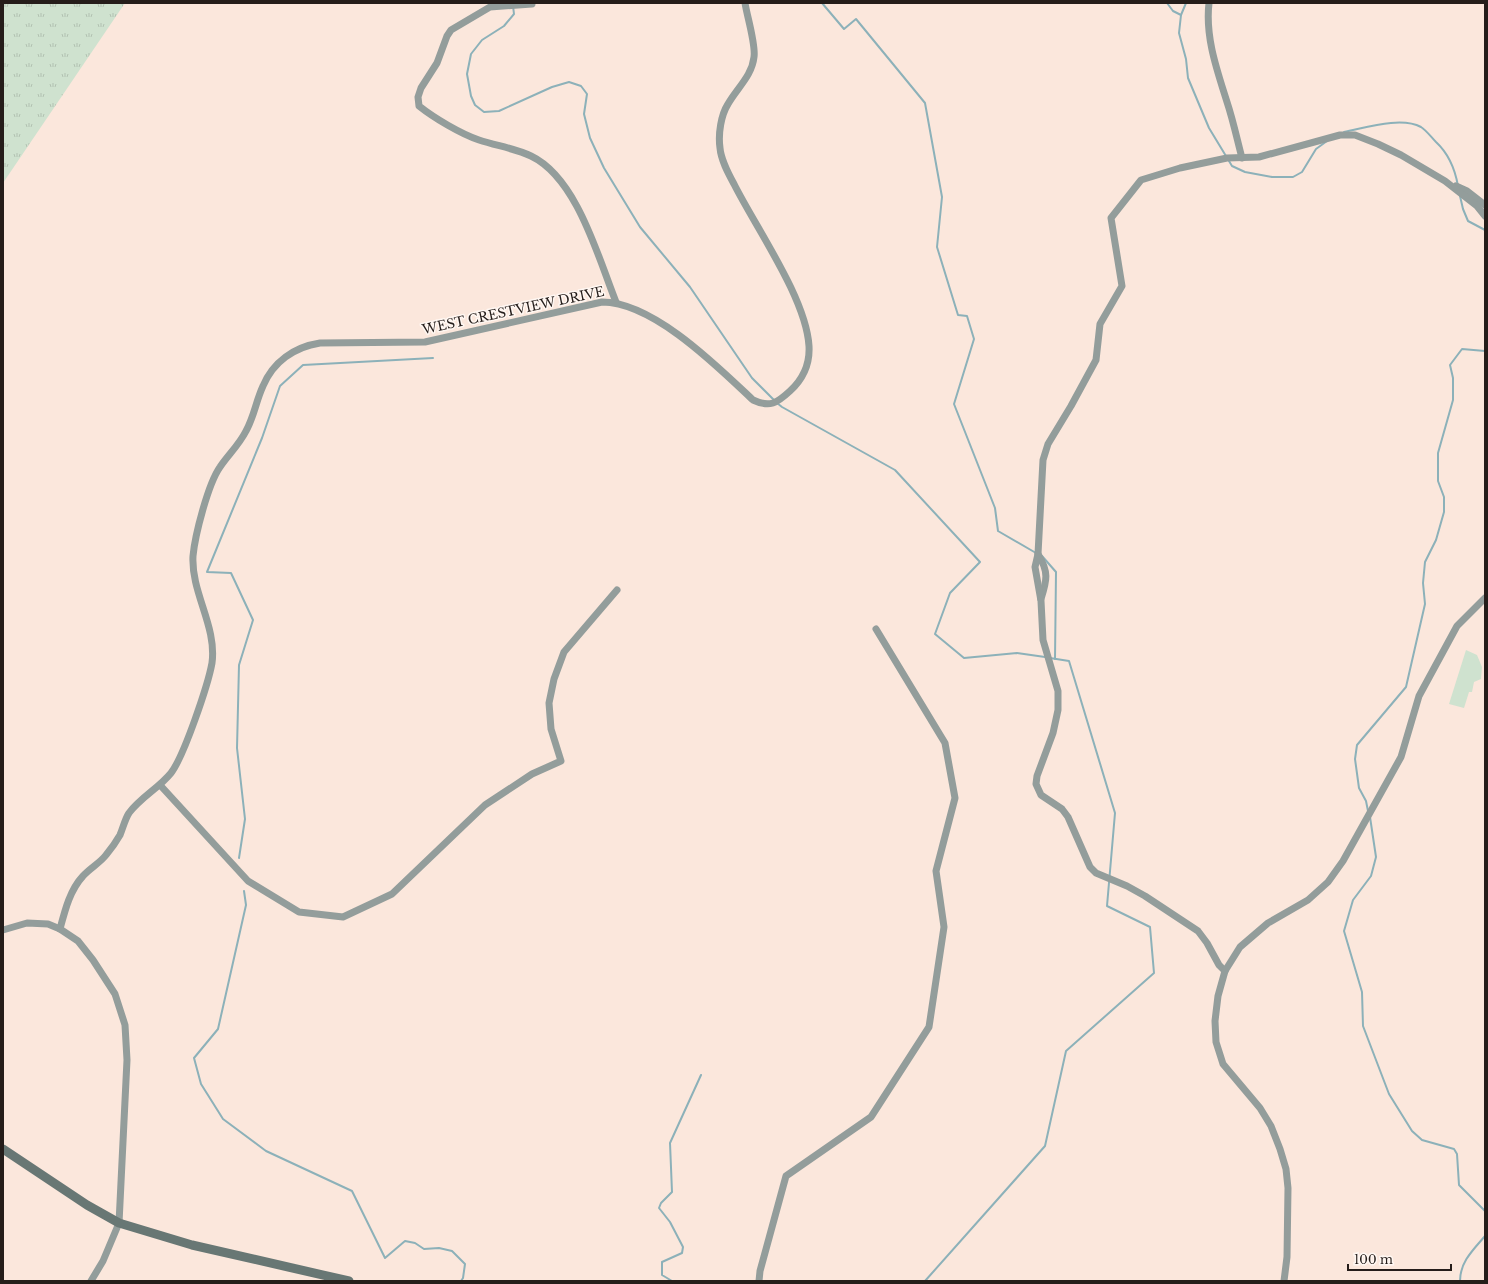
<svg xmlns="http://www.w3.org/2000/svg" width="1488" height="1284" font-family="'Libre Baskerville',serif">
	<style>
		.grass { fill: url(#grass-tufts) }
		.pitch { fill: #cfe2cf }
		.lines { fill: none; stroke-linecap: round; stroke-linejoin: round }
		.stream { stroke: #8cb1b9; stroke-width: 2 }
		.street { stroke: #939d9b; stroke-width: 7 }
		.secondary { stroke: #687774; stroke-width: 9 }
		.labels { text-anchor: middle; stroke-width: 3; stroke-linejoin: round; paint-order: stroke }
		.street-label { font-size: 13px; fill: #251d1a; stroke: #fff7f2 }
	</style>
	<defs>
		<pattern id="grass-tufts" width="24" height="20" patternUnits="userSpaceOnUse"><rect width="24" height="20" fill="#cfe2cf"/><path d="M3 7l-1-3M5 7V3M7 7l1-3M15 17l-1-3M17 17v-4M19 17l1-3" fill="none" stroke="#b2c1b1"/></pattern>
	</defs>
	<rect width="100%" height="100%" fill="#fbe7dc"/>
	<polygon class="grass" points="3,3 125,3 3,183"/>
	<polygon class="pitch" points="1466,650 1477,655 1482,667 1481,679 1474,682 1472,692 1469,692 1464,708 1449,704"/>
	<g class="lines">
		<g class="stream">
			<polyline points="822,3 844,29 856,19 925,103 942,197 937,247 958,315 967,316 974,339 954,404 995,508 998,531 1036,553"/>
			<polyline points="1167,3 1173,11 1181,15"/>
			<polyline points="1186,3 1181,15 1179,33 1186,59 1188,78 1209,128 1232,166 1245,172 1272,177 1293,177 1302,172 1316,149 1327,141"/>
			<polyline points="513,6 514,14 504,26 482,40 471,54 467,74 471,96 475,105 484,112 499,111 552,87 569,82 581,86 587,94 584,114 590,138 604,168 640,227 690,287 752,378 774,400"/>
			<path d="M1344,132C1365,128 1401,116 1421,127C1426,130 1432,138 1436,142C1449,154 1455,169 1458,186"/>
			<polyline points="1460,196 1463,209 1468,221 1485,230"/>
			<polyline points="777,403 782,407 895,470 980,562 950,593 935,634 964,658 1017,653 1045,657"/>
			<polyline points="1042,556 1056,572 1055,659"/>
			<polyline points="1368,811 1366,801 1359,788 1355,759 1357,745 1406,687 1425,604 1423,583 1425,562 1436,540 1444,512 1444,497 1438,481 1438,453 1453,400 1453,378 1450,365 1462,349 1485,351"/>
			<polyline points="1370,817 1376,857 1371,876 1353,900 1344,931 1362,992 1363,1026 1389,1094 1412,1131 1422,1140 1454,1149 1457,1154 1459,1185 1485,1211"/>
			<polyline points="239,858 245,819 237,748 239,665 253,620 231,573 207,572 262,438 280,386 303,365 433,358"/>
			<polyline points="244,891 246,905 218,1029 194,1058 201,1084 223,1119 266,1151 352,1191 385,1258 405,1241 415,1243 424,1249 439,1248 452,1251 465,1264 463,1278 461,1281"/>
			<polyline points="672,1281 662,1275 662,1262 682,1253 683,1247 670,1222 659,1208 661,1203 672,1192 670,1143 701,1075"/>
			<polyline points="925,1281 1045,1146 1066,1051 1154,973 1150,927 1107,906 1115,813 1069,661 1050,658"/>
			<path d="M1460,1281C1460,1262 1473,1250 1485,1236"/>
		</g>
		<g class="street">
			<path d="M1209,3C1205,37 1217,70 1227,102C1233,120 1237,139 1242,158"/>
			<path d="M532,4L490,7L451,30L447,36L437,63L421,88L418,97L419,106C434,118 461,134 479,140C497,146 514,148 531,156C577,178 598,257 616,302"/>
			<polyline points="1456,186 1467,191 1485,205"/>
			<path d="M1038,554C1049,572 1047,580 1041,599"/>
			<polyline points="160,785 248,881 299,912 343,917 392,894 485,805 532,774 561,761 551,729 549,703 554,679 564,652 617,590"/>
			<path d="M60,929C65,910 70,890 83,876C90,868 100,863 106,855C111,849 116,842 120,835C123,828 125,819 129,813C141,797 159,788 171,773C184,756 208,685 212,663C217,626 191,593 193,556C195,535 208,484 220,467C228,455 239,445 246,431C254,417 256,401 263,386C273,362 294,347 320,343L425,342L602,302C653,302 717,366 753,400C770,408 777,403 790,391C803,379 810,364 809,346C806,298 756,228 734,184C728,173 721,160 720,148C718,134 721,115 728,104C737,88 752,76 754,57C756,45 747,16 745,3"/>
			<polyline points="3,930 27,923 48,924 60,929 78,941 93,960 115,994 125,1025 127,1060 119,1223 103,1261 91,1281"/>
			<polyline points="1225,971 1219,965 1207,943 1198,931 1145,896 1127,886 1096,873 1090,867 1068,817 1062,809 1041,795 1036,784 1037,776 1053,733 1058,710 1058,691 1043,640 1041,601 1035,567 1038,554 1043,460 1048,444 1071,406 1096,360 1100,324 1122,286 1111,218 1141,180 1180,168 1227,158 1259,157 1340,135 1355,135 1378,144 1401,155 1445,181 1477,206 1485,216"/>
			<polyline points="759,1281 760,1271 786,1176 871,1117 929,1027 944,927 936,871 955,798 945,743 876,629"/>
			<polyline points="1284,1281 1287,1257 1288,1188 1286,1169 1280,1149 1271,1126 1260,1108 1223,1064 1216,1042 1215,1021 1218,996 1225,971 1240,947 1268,923 1308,900 1328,882 1343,861 1401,757 1419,696 1457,626 1485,598"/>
		</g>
		<polyline class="secondary" points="3,1149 87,1205 119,1223 192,1245 349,1281"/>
	</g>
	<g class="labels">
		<g class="street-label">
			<text transform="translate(513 310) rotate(-12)" y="5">WEST CRESTVIEW DRIVE</text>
		</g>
	</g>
	<rect width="1488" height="1284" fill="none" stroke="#251d1a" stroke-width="8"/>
	<path d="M1348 1264v6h103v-6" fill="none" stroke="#251d1a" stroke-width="2"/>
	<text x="1354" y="1264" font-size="12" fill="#251d1a" stroke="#fff7f2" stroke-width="3" paint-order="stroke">100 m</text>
</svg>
